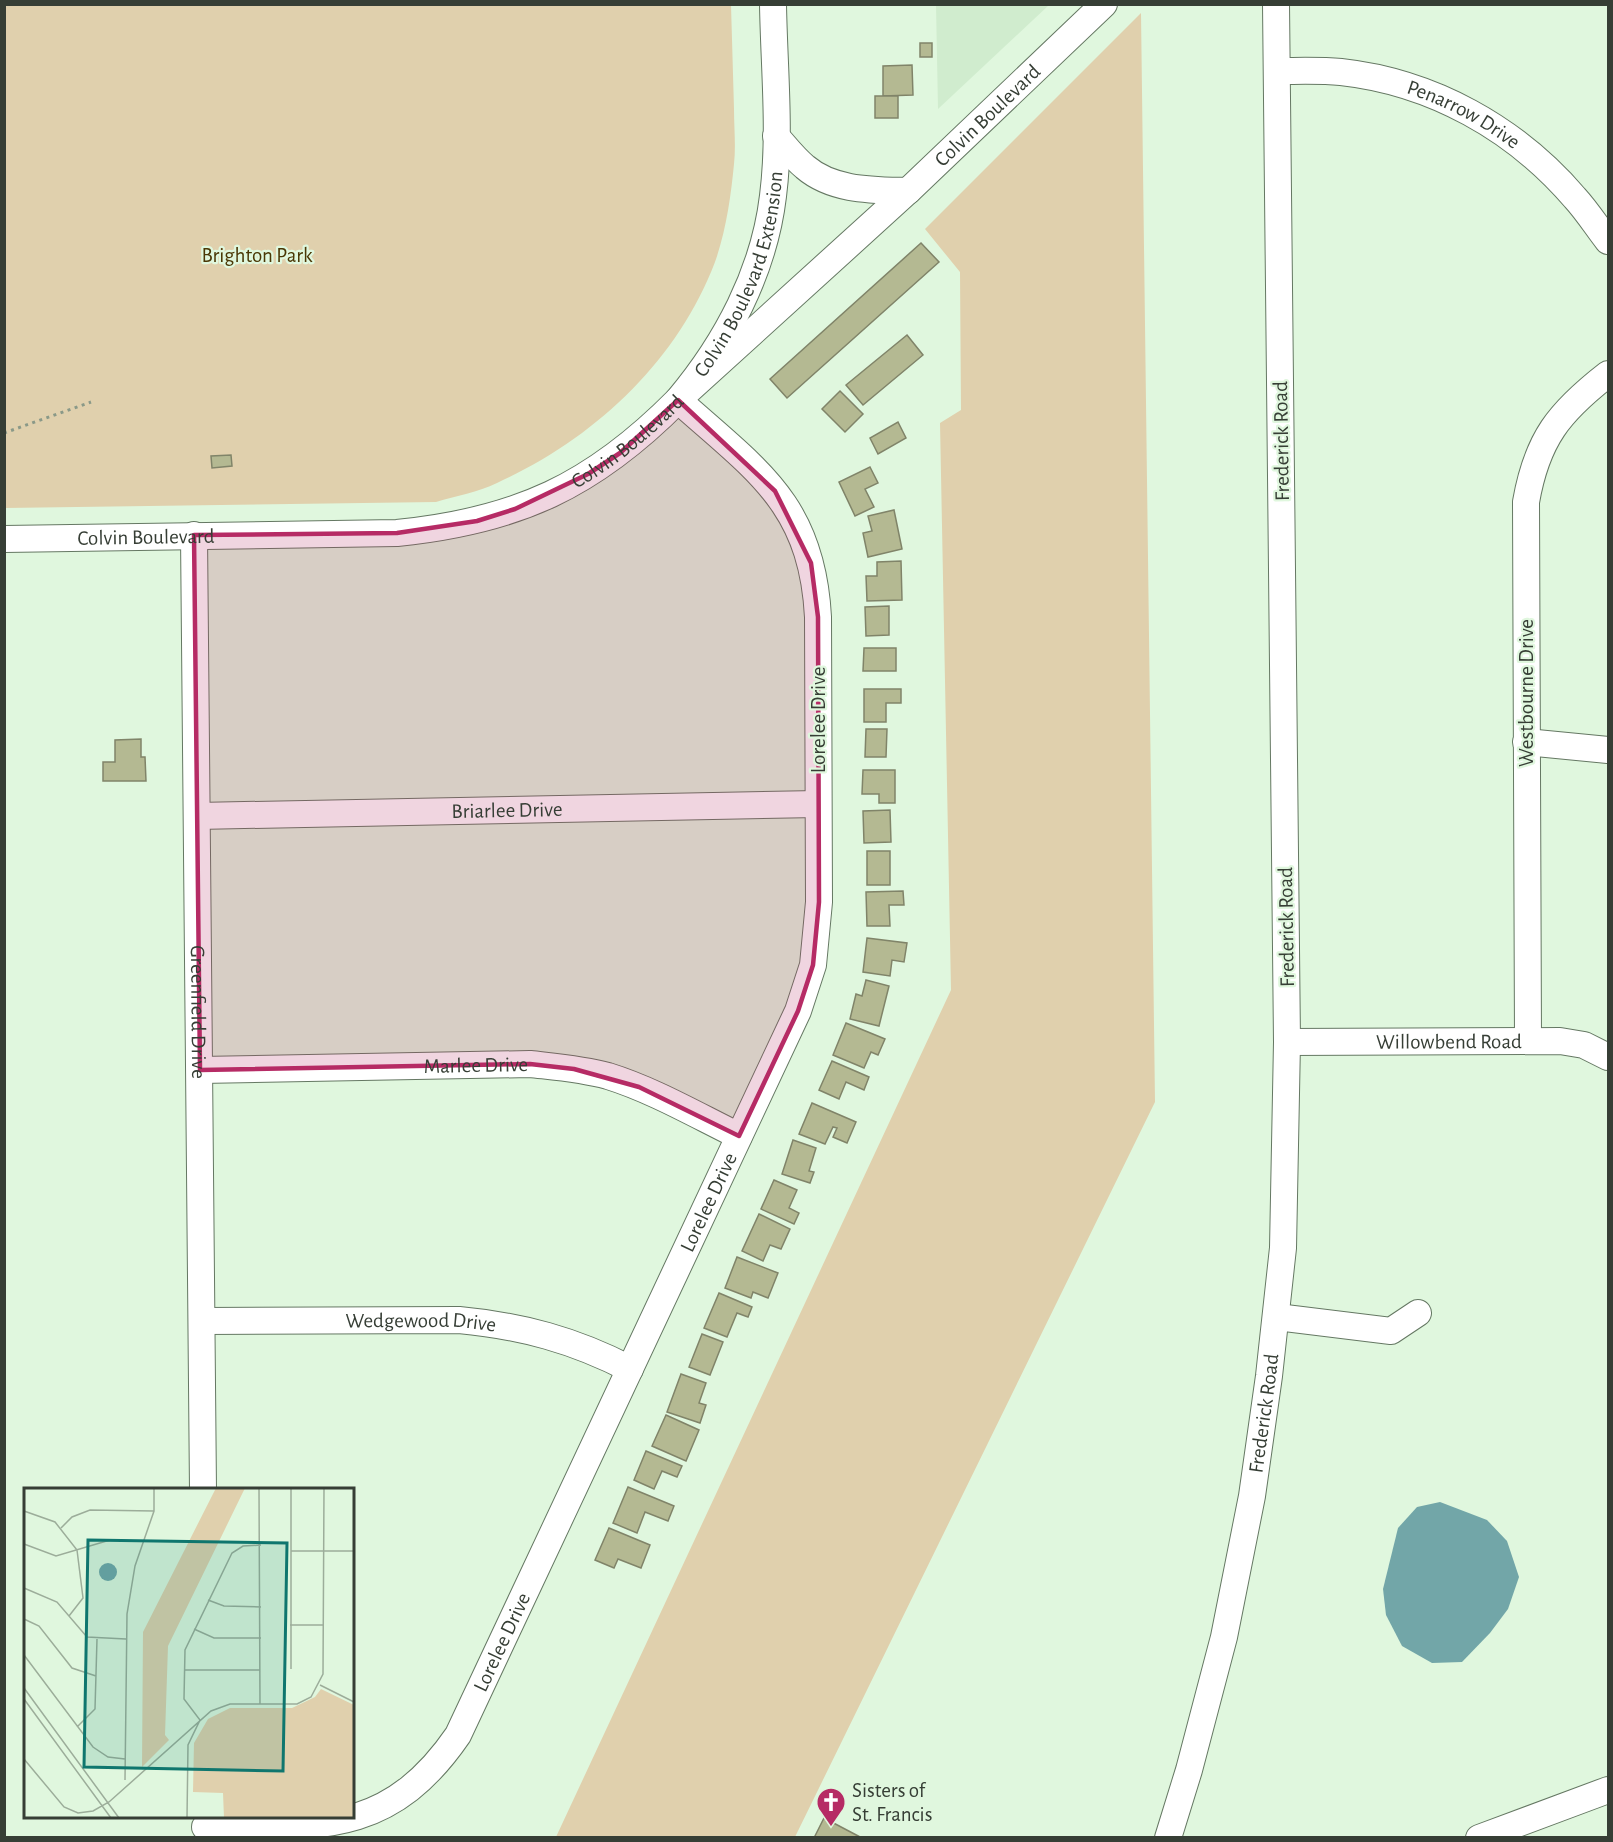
<svg xmlns="http://www.w3.org/2000/svg" width="1613" height="1842" font-family="'Alegreya Sans',sans-serif">
	<style>
		.built { fill: #d0ecce }
		.green { fill: #e0d0ad }
		.water { fill: #72a6a8 }
		.building { fill: #b4b992; stroke: #808469; stroke-width: 1.5 }
		.lines { fill: none; stroke-linecap: round; stroke-linejoin: round }
		.minor-casing { stroke: #657863; stroke-width: 28 }
		.path { stroke: #8a9988; stroke-width: 3; stroke-dasharray: 3 4.5; stroke-linecap: butt }
		.minor { stroke: #fff; stroke-width: 26 }
		.marked { fill: #b62b65; fill-opacity: 0.2; stroke: #b62b65; stroke-width: 4.5; stroke-linejoin: round }
		.labels { text-anchor: middle; stroke-width: 4.5; stroke-linejoin: round; paint-order: stroke }
		.street-label { font-size: 21px; fill: #363e35; stroke: #e0f7de }
		.park-label { font-size: 21px; fill: #4a3705; stroke: #e0f7de }
		.poi-label { font-size: 21px; fill: #363e35; stroke: #e0f7de; text-anchor: start }
		.inset-road { fill: none; stroke: #9cad9a; stroke-width: 1.5 }
		.view { fill: #0f766e; fill-opacity: 0.15; stroke: #0f766e; stroke-width: 3 }
		.inset-edge { fill: none; stroke: #363e35; stroke-width: 3 }
	</style>
	<rect width="100%" height="100%" fill="#e0f7de"/>
	<polygon class="built" points="936,5 936,4 1049,5 938,109"/>
	<g class="green">
		<path d="M5,5H731C732,39 733,74 734,109C734,127 736,146 734,164C731,196 726,231 715,262C677,362 594,439 497,483C478,492 456,496 436,502L5,508Z"/>
		<polygon points="1141,13 1155,1102 795,1837 556,1837 951,990 940,423 961,410 960,272 925,229"/>
	</g>
	<polygon class="water" points="1440,1502 1487,1520 1507,1541 1519,1577 1508,1609 1490,1633 1462,1662 1432,1663 1402,1646 1386,1615 1383,1589 1398,1528 1417,1507"/>
	<g class="building">
		<rect x="920" y="43" width="12" height="14"/>
		<polygon points="912,65 913,95 883,96 883,66"/>
		<rect x="875" y="96" width="23" height="22"/>
		<polygon points="921,243 939,262 787,398 770,379"/>
		<polygon points="907,335 923,355 863,405 846,385"/>
		<polygon points="840,391 863,414 845,432 822,409"/>
		<polygon points="898,422 906,438 878,454 870,438"/>
		<polygon points="231,455 232,466 212,468 211,456"/>
		<polygon points="870,467 878,483 865,489 874,507 855,516 839,482"/>
		<polygon points="894,510 902,549 868,557 863,533 872,531 868,516"/>
		<polygon points="901,561 902,600 867,601 866,576 877,576 877,562"/>
		<polygon points="889,606 889,635 866,636 865,607"/>
		<polygon points="864,648 896,648 896,671 863,671"/>
		<polygon points="864,689 901,689 901,703 886,703 886,722 864,722"/>
		<polygon points="866,729 887,729 886,757 865,757"/>
		<polygon points="141,739 141,757 145,757 146,781 103,781 103,762 115,762 115,740"/>
		<polygon points="863,770 895,770 895,803 879,803 879,794 862,794"/>
		<polygon points="890,810 891,842 864,843 863,811"/>
		<rect x="867" y="851" width="23" height="34"/>
		<polygon points="903,891 904,905 889,905 890,926 867,926 866,892"/>
		<polygon points="867,938 907,943 904,962 892,960 890,976 863,972"/>
		<polygon points="866,980 889,986 879,1026 850,1019 856,994 862,996"/>
		<polygon points="846,1023 885,1039 878,1055 871,1052 864,1068 833,1055"/>
		<polygon points="832,1061 869,1077 864,1090 846,1082 839,1099 819,1090"/>
		<polygon points="812,1103 856,1122 847,1143 833,1137 837,1128 833,1127 825,1144 799,1134"/>
		<polygon points="793,1140 816,1148 809,1171 814,1172 810,1183 782,1174"/>
		<polygon points="774,1180 797,1190 789,1208 799,1213 794,1224 761,1209"/>
		<polygon points="759,1214 790,1229 781,1249 770,1245 763,1261 742,1251"/>
		<polygon points="737,1257 778,1273 768,1298 753,1292 751,1298 725,1288"/>
		<polygon points="719,1293 752,1307 748,1317 737,1313 727,1337 704,1328"/>
		<polygon points="702,1334 723,1342 710,1375 689,1367"/>
		<polygon points="681,1374 706,1383 699,1403 706,1405 700,1423 667,1412"/>
		<polygon points="666,1415 699,1430 686,1461 652,1446"/>
		<polygon points="646,1451 682,1466 677,1477 662,1471 654,1489 634,1480"/>
		<polygon points="628,1487 674,1506 668,1521 645,1512 637,1533 613,1523"/>
		<polygon points="609,1528 650,1545 641,1568 618,1559 614,1568 595,1560"/>
		<polygon points="824,1818 862,1838 814,1838"/>
	</g>
	<g class="lines">
		<g class="minor-casing">
			<g id="minor">
				<path id="s1" d="M1277,71C1298,71 1320,70 1341,72C1432,82 1515,128 1575,198C1587,211 1597,227 1608,241"/>
				<path d="M776,136C785,146 794,158 805,167C833,191 873,190 908,191"/>
				<path id="s2" d="M194,535L203,1490"/>
				<path id="s3" d="M4,539L397,533C517,521 593,486 678,400L908,191L1104,4"/>
				<polyline points="1526,742 1608,750"/>
				<path id="s4" d="M197,816L818,804"/>
				<path d="M1528,1041L1526,502C1537,439 1559,412 1608,374"/>
				<path id="s5" d="M1287,1042L1560,1041L1584,1045L1608,1057"/>
				<path id="s6" d="M200,1070L530,1064C556,1067 582,1069 608,1076C653,1090 696,1115 739,1136"/>
				<polyline points="1277,1317 1391,1331 1418,1313"/>
				<path id="s7" d="M202,1321L459,1320C522,1326 574,1340 630,1369"/>
				<path id="s8" d="M205,1827C316,1827 388,1837 458,1735L798,1011L813,965L819,902L818,617C812,503 756,470 678,400C726,343 764,272 773,196C781,133 774,68 773,4"/>
				<path id="s9" d="M1168,1838L1189,1770L1224,1637L1252,1496L1269,1376L1283,1248L1287,1042L1276,4"/>
				<polyline points="1479,1838 1608,1790"/>
			</g>
		</g>
		<polyline class="path" points="4,433 91,402"/>
		<use href="#minor" class="minor"/>
	</g>
	<path class="marked" d="M678,400L775,491L811,563L818,617L819,902L813,965L798,1011L739,1136L639,1087L574,1069L530,1064L200,1070L194,535L397,533L477,521L515,509L588,474L620,453Z"/>
	<defs>
		<g id="church-pin" transform="scale(1.5)"><path d="M0 17L-7.5 6A9.5 9.5 0 1 1 7.5 6Z" fill="#b62b65" stroke="#e0f7de"/><path d="M-1.2-6h2.4v3.5h3.3v2.4h-3.3V6h-2.4V-.1h-3.3v-2.4h3.3Z" fill="#fff"/></g>
	</defs>
	<g fill-rule="evenodd">
		<use href="#church-pin" x="831" y="1802"/>
	</g>
	<g class="labels">
		<g class="street-label">
			<text dy="7" stroke="none"><textPath href="#s3" startOffset="1132">Colvin Boulevard</textPath></text>
			<text dy="7" stroke="none"><textPath href="#s1" startOffset="195">Penarrow Drive</textPath></text>
			<text dy="7" stroke="none"><textPath href="#s8" startOffset="1893">Colvin Boulevard Extension</textPath></text>
			<text dy="7" stroke="none"><textPath href="#s3" startOffset="646">Colvin Boulevard</textPath></text>
			<text transform="translate(1281 441) rotate(-91)" y="7">Frederick Road</text>
			<text dy="7" stroke="none"><textPath href="#s3" startOffset="142">Colvin Boulevard</textPath></text>
			<text transform="translate(1526 693) rotate(-90)" y="7">Westbourne Drive</text>
			<text transform="translate(818 720) rotate(-90)" y="7">Lorelee Drive</text>
			<text dy="7" stroke="none"><textPath href="#s4" startOffset="310">Briarlee Drive</textPath></text>
			<text transform="translate(1286 927) rotate(-91)" y="7">Frederick Road</text>
			<text dy="7" stroke="none"><textPath href="#s2" startOffset="477">Greenfield Drive</textPath></text>
			<text dy="7" stroke="none"><textPath href="#s5" startOffset="162">Willowbend Road</textPath></text>
			<text dy="7" stroke="none"><textPath href="#s6" startOffset="276">Marlee Drive</textPath></text>
			<text dy="7" stroke="none"><textPath href="#s8" startOffset="874">Lorelee Drive</textPath></text>
			<text dy="7" stroke="none"><textPath href="#s7" startOffset="219">Wedgewood Drive</textPath></text>
			<text dy="7" stroke="none"><textPath href="#s9" startOffset="436">Frederick Road</textPath></text>
			<text dy="7" stroke="none"><textPath href="#s8" startOffset="388">Lorelee Drive</textPath></text>
		</g>
		<g class="park-label">
			<text x="257" y="262">Brighton Park</text>
		</g>
		<g class="poi-label">
			<text x="852" y="1797">Sisters of<tspan x="852" dy="24">St. Francis</tspan></text>
		</g>
	</g>
	<g transform="translate(24 1488)">
		<rect width="330" height="330" fill="#e0f7de"/>
		<path d="M192,0H221L144,158L141,247L145,252L118,279L119,144ZM297,201L330,217V330H200L199,305L169,304L170,255L184,231L206,220H268L291,209Z" fill="#e0d0ad"/>
		<path d="M75 84a9 9 0 1 1 18 0a9 9 0 1 1-18 0Z" fill="#72a6a8"/>
		<path class="inset-road" d="M235,0L236,216M0,23L31,34L53,62L59,110L45,128M37,40L48,29L66,22L130,23M0,56L32,68L86,52M267,63H330M0,100L33,114L63,149L102,151M184,112L200,118L237,119M0,131L15,138L48,180L72,188M266,137H299M170,141L190,150H237M0,167L69,259L84,269L101,271M267,181V0M160,182H236M296,197L330,214M0,200L95,330M0,211L87,330M53,239L71,221L73,151M0,271L40,319L54,325L69,323L85,314L187,223L206,216H273L287,209L299,186L300,0M101,292L103,126L111,78L130,23V0M163,330L164,257L176,232L160,211L161,162L208,65L219,58L237,57"/>
		<path class="view" d="M64,52L263,55L259,283L60,279Z"/>
		<rect width="330" height="330" class="inset-edge"/>
	</g>
	<rect width="1613" height="1842" fill="none" stroke="#363e35" stroke-width="12"/>
</svg>
